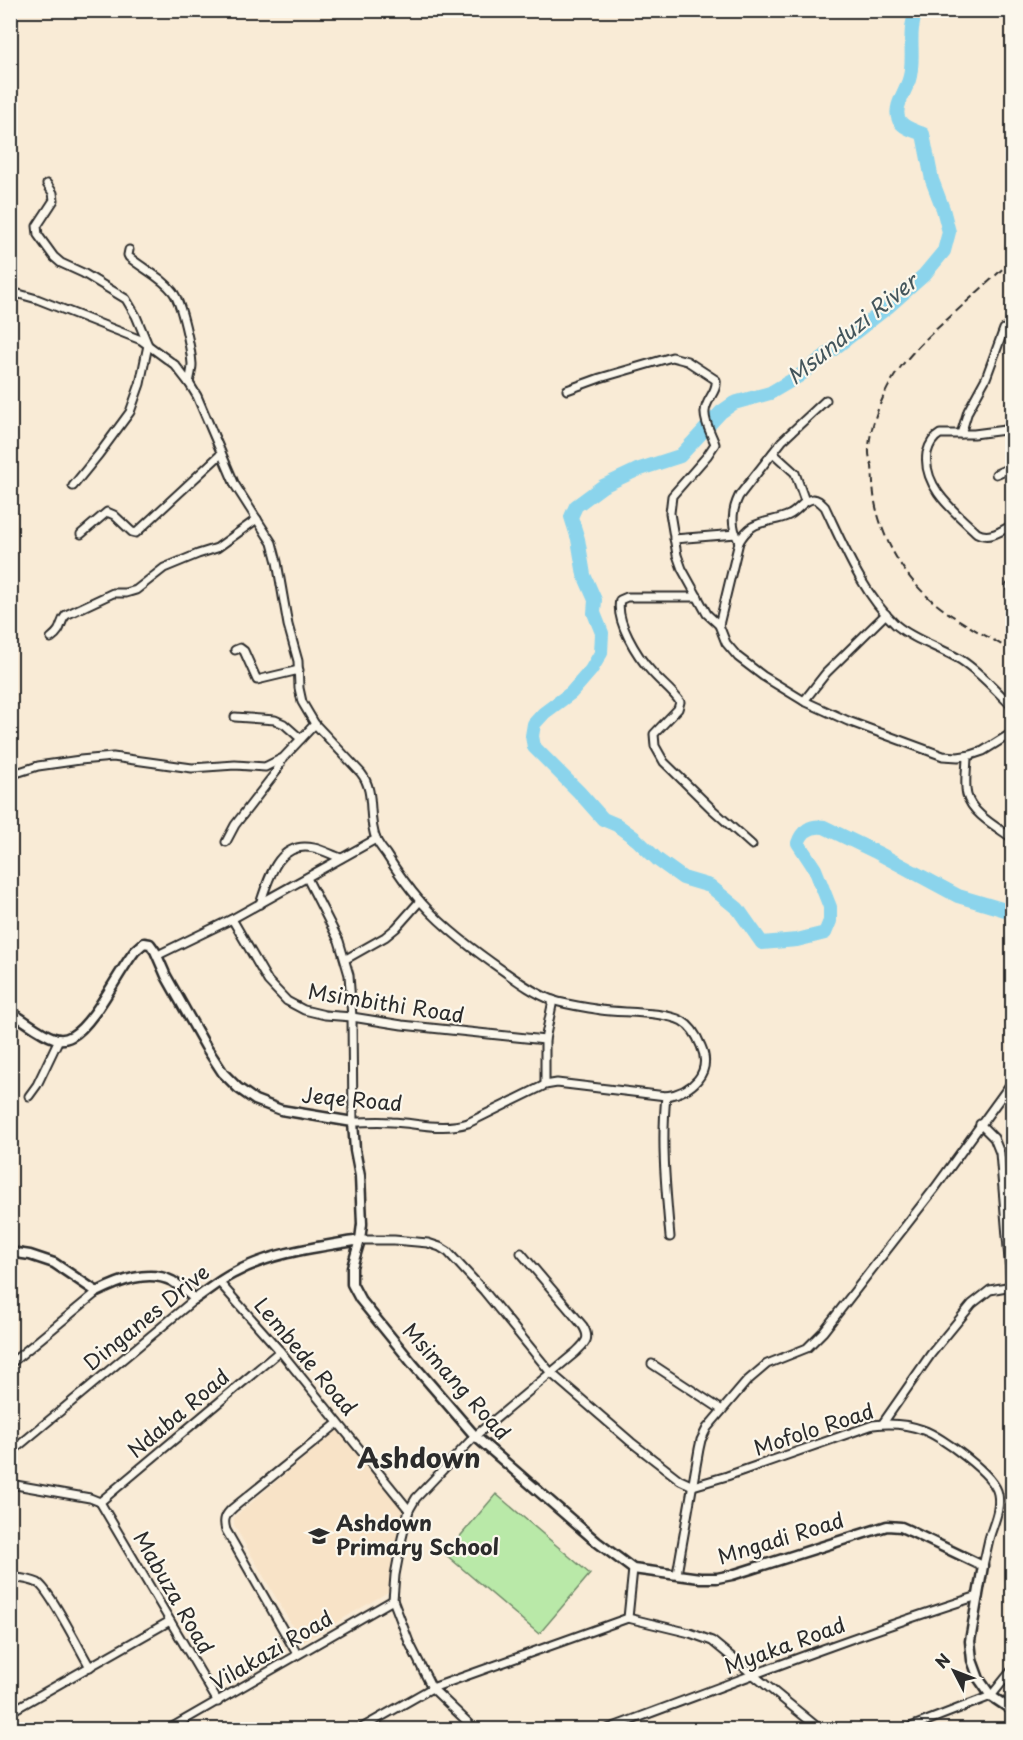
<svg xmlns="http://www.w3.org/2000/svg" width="1023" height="1740" font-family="'Playpen Sans',sans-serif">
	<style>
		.built { fill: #f8e3c7 }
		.green { fill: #b9e9a8; stroke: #728a6a; stroke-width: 1.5 }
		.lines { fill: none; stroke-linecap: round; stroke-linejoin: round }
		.river { stroke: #8bd4ec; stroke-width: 14 }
		.minor-casing { stroke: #2b2b2b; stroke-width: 11 }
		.tertiary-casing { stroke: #2b2b2b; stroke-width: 13 }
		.minor { stroke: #fbf7ec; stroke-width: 7 }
		.tertiary { stroke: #fbf7ec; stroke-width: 8 }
		.rail { stroke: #2b2b2b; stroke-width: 2; stroke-dasharray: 9 4.5; stroke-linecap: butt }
		.labels { text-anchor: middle; stroke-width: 4.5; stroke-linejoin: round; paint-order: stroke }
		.street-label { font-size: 21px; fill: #2b2b2b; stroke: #fbf7ec }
		.poi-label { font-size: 21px; font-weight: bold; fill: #2b2b2b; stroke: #fbf7ec; text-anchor: start }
		.water-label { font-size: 22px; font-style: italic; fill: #43555b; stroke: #fbf7ec }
		.district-label { font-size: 27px; font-weight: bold; fill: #2b2b2b; stroke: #fbf7ec }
	</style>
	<rect width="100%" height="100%" fill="#f9ebd6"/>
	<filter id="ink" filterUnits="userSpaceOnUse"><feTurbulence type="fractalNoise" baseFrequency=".0167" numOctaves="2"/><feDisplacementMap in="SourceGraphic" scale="12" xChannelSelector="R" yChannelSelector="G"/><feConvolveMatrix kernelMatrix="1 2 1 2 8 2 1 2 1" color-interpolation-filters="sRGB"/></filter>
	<g filter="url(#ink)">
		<polygon class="built" points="339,1429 406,1510 394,1548 388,1592 302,1643 234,1525 234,1517"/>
		<polygon class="green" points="496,1494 590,1574 539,1634 445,1554"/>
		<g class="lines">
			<path class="river" d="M917,10C906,33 916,57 909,80C905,92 893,108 899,120C903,128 915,131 923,134L932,180L943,209L949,232L944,251L924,275L888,307L799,376L770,393L734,403L721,412L680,456L637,470L603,486L576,506L571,517L578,539L584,575L595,600L594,613L602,633L601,653L591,670L571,693L544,713L534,724L532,736L534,747L579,792L603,819L617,825L636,839L658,860L683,878L710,886L738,909L762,943L797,940L825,933L830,921V907L815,869L798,843C802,831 811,825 824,827L878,853L958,896L1012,912"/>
			<g class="minor-casing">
				<g id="minor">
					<polyline points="47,184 53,193 54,200 37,226 38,235 54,257 61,263 83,273 126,299 136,316 148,345 140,384 130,412 99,454 73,486"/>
					<path d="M129,250L128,255L129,257C143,269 162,277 173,292C182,304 191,349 192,364C192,371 190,377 189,383"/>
					<path d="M10,295L19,294L37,299L141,340L175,365L189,383L197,396L235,485L272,543L277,562L288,625L298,661L299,688L302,702L315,724L361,773C376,792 367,817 376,839C378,844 382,849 386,854C396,870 408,887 421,902C445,929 475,951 505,972C519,982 534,993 552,1000C567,1005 584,1007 601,1010C622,1013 663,1011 682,1021C691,1026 697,1036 701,1046C713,1073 692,1092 666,1096C661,1144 666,1190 670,1237"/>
					<path d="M567,390L600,378L672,357L687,361L716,380C718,392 705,400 705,412C704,422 712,435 715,444L707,456L672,496L670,513L677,555L682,569L707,614L719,625"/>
					<polyline points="1008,431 1012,413"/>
					<polyline points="961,434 968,411 986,378 1004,329"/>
					<path d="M1012,436L1005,430L974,434H940C933,438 929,445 927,453C922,487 955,512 977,533C989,540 1001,531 1012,525"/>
					<polyline points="773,453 795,473 805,501"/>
					<polyline points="996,474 1012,467"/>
					<polyline points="81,534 107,512 114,515 132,532 136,533 221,454"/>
					<polyline points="674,539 736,534"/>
					<path d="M739,542C731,526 731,512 739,496L782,441L826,400"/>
					<polyline points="1010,587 1012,590"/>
					<path d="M698,597H627L620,600C615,621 637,656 651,671C660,682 673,691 680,702L678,709L654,734L655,746L664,762L713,810L752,845"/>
					<path d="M51,638C64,628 58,624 66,615L113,593H126L136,590L164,568L198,554L217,548L257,519"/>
					<polyline points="235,650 240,648 244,651 257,680 299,670"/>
					<polyline points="804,701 826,673 886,614"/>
					<path d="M1012,706C996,691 980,672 961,660C940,647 915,641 896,625C863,594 844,547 825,507C821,503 818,499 813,499C803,500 798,511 789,515C777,521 763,520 752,527C746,531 743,535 739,542L719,625L726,643L738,657L763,676L804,701L848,721L943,756L958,757L971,755L983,751L1012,733"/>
					<polyline points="235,717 275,720 284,724 301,739"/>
					<path d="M967,756C967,768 964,783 967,795C972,814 997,827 1012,838"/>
					<polyline points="10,775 38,766 80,760 113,757 192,768 235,765 265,767 283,758 315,724"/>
					<polyline points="226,842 235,825 276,772 282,760"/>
					<path d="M307,878L339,941L349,975L352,1017L353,1122C366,1122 379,1121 392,1122C417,1123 442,1131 468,1123L545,1085L557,1083L666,1096"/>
					<path d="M260,904C269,878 278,840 314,848C323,850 332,855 341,858"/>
					<polyline points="232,919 268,981 287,1001 304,1010 325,1015 352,1017 402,1025 545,1040"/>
					<polyline points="158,955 232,919 376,839"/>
					<polyline points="346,959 385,937 396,928 420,901"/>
					<polyline points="545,1085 545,1040 553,1000"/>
					<polyline points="29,1096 37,1085 59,1039"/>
					<polyline points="980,1124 994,1138 1000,1153 1012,1296"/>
					<polyline points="360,1240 394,1240 428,1243 440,1247 448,1252 484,1291 551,1373 631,1442 680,1480 693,1486"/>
					<polyline points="219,1282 280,1351 409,1510"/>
					<polyline points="10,1364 97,1292"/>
					<polyline points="652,1364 722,1410"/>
					<polyline points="883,1423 931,1354 972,1304 990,1290 1012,1286"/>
					<polyline points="10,1453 195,1299"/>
					<polyline points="10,1484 90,1498 100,1502"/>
					<path d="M693,1486L727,1476L873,1425C888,1423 907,1424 923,1430C941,1436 995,1475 998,1494C1001,1510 993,1524 989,1539C987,1548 985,1557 983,1566"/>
					<polyline points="100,1502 280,1351"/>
					<polyline points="100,1502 218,1702"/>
					<polyline points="677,1574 699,1449 701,1440 707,1428 747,1381 767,1364 807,1348 823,1332 935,1188 1012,1082"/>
					<path d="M10,1577C19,1578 30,1579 38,1583C50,1590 81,1652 90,1667"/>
					<polyline points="628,1618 690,1633 712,1641 821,1730"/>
					<polyline points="628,1618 633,1569"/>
					<path d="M297,1654L226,1530C223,1520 225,1515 233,1508L338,1423"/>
					<polyline points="10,1712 170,1621"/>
					<polyline points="167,1730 393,1600"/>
					<polyline points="358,1730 432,1688 628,1618"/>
					<path d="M476,1730L432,1688L409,1642L393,1600L395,1575L402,1538L409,1510L416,1498L475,1436L576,1352C585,1343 591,1339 583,1326L521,1253"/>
					<path d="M605,1730C729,1684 852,1636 978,1596"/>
					<polyline points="903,1730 991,1696 1012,1670"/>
				</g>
			</g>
			<g class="tertiary-casing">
				<g id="tertiary">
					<path d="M10,1012C25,1020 39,1033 54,1038C60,1040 67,1039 72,1036C94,1024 118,972 135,951L144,943L150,944L155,951L166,976L206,1047L223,1073L238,1088L255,1100L281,1110L353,1122L355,1150L360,1176L362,1224L360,1240L352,1267V1284L360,1299L412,1363L475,1436L597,1542L633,1569L700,1578H717L732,1575L887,1526L901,1527L910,1531L983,1566L970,1641L972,1660L979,1679L991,1696L1012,1710"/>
					<path d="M10,1252L30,1255L54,1263L97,1292C119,1281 148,1269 172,1281C180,1286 188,1293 195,1299C208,1290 220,1280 234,1273C272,1252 318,1247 360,1240"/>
				</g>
			</g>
			<use href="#minor" class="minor"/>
			<use href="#tertiary" class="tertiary"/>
			<path class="rail" d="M1012,260C992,279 972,297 951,316C933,332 915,348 900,368C885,388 868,427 869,453C869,457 871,462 872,466C873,480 873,493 876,507C884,541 902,573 928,597C952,619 984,634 1012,651"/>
		</g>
	</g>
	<defs>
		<g id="school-bare" transform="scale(1.62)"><path d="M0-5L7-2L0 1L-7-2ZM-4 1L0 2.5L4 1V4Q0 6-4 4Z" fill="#2b2b2b" stroke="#fbf7ec" stroke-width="2.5" paint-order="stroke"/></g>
	</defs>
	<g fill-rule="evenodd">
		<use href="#school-bare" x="319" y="1536"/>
	</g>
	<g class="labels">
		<g class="street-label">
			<text transform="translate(386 1004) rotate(9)" y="7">Msimbithi Road</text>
			<text transform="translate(352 1100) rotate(5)" y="7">Jeqe Road</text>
			<text transform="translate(147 1318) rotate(-39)" y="7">Dinganes Drive</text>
			<text transform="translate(305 1357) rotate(50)" y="7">Lembede Road</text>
			<text transform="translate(456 1382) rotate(48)" y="7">Msimang Road</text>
			<text transform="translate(179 1414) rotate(-40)" y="7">Ndaba Road</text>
			<text transform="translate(814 1430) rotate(-18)" y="7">Mofolo Road</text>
			<text transform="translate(781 1539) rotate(-17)" y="7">Mngadi Road</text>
			<text transform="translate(173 1593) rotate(60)" y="7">Mabuza Road</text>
			<text transform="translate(785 1646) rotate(-20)" y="7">Myaka Road</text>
			<text transform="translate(272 1651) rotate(-30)" y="7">Vilakazi Road</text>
		</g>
		<g class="poi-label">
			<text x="336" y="1531">Ashdown<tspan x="336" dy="24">Primary School</tspan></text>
		</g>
		<g class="water-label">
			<text transform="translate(852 329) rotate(-39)" y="8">Msunduzi River</text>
		</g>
		<g class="district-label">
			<text x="419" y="1468">Ashdown</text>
		</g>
	</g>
	<rect width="1023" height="1740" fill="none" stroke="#fbf7ec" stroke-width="36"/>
	<rect x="18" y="18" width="987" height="1704" fill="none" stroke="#2b2b2b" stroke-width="2" filter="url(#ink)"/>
	<g transform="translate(954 1671) rotate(312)" stroke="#fbf7ec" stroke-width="4.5" paint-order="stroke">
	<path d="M0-4.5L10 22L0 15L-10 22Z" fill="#2b2b2b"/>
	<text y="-9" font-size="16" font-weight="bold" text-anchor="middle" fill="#2b2b2b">N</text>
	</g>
</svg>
